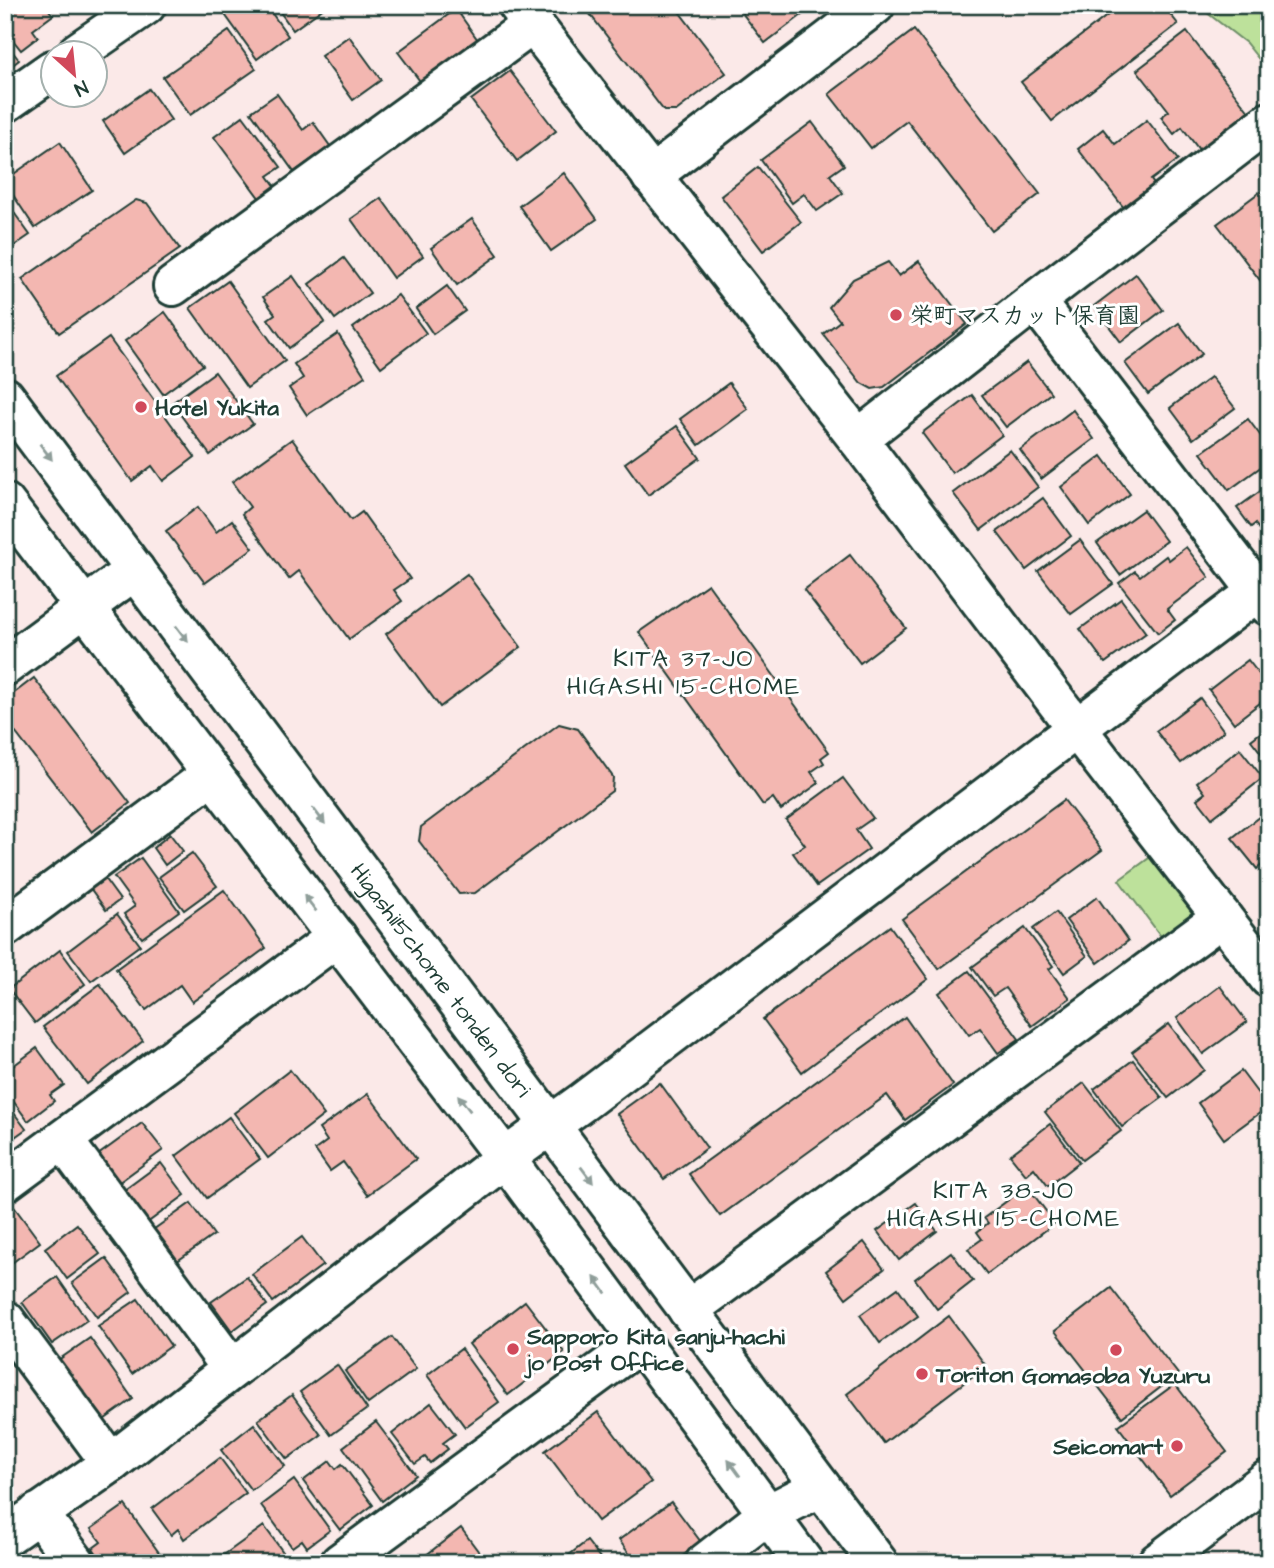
<svg xmlns="http://www.w3.org/2000/svg" width="1274" height="1568" font-family="'Architects Daughter','Klee One',sans-serif">
	<style>
		.green { fill: #bde19b; stroke: #6e8f68; stroke-width: 2 }
		.building { fill: #f3b7b1; stroke: #1f3d34; stroke-width: 2 }
		.lines { fill: none; stroke-linecap: round; stroke-linejoin: round }
		.minor-casing { stroke: #1f3d34; stroke-width: 44 }
		.minor { stroke: #fff; stroke-width: 38 }
		.oneway { fill: #8f9e9a }
		.poi-dot { fill: #d1495b; stroke: #fff; stroke-width: 2.5 }
		.labels { text-anchor: middle; stroke-width: 6; stroke-linejoin: round; paint-order: stroke }
		.poi-label { font-size: 23px; font-weight: bold; fill: #1f3d34; stroke: #fff; text-anchor: start }
		.street-label { font-size: 23px; fill: #1f3d34; stroke: #fff }
		.neighbourhood-label { font-size: 24px; letter-spacing: 2px; fill: #1f3d34; stroke: #fff }
	</style>
	<rect width="100%" height="100%" fill="#fbe9e8"/>
	<filter id="ink" filterUnits="userSpaceOnUse"><feTurbulence type="fractalNoise" baseFrequency=".0143" numOctaves="2"/><feDisplacementMap in="SourceGraphic" scale="14" xChannelSelector="R" yChannelSelector="G"/><feConvolveMatrix kernelMatrix="1 2 1 2 8 2 1 2 1" color-interpolation-filters="sRGB"/></filter>
	<g filter="url(#ink)">
		<g class="green">
			<polygon points="1197,5 1269,5 1269,72 1246,43"/>
			<polygon points="1156,853 1202,917 1166,943 1119,880"/>
		</g>
		<g class="building">
			<polygon points="5,5 45,5 53,15 33,30 38,37 21,50 5,30"/>
			<polygon points="218,5 266,5 288,36 257,59"/>
			<polygon points="275,5 328,5 293,30"/>
			<polygon points="583,5 674,5 726,73 676,111 664,111"/>
			<polygon points="736,5 815,5 765,43"/>
			<polygon points="1121,5 1163,5 1178,24 1052,121 1021,82"/>
			<polygon points="456,9 480,43 423,85 398,52"/>
			<polygon points="914,30 1040,194 992,231 907,121 871,148 829,94"/>
			<polygon points="229,31 256,69 190,115 163,77"/>
			<polygon points="1187,32 1253,117 1203,155 1182,127 1174,134 1161,117 1169,111 1137,70"/>
			<polygon points="349,36 381,80 353,100 321,56"/>
			<polygon points="5,42 19,60 5,71"/>
			<polygon points="510,71 556,131 517,161 471,100"/>
			<polygon points="149,89 171,120 125,153 103,121"/>
			<polygon points="277,94 303,130 313,122 330,146 294,172 251,112"/>
			<polygon points="243,116 281,167 268,176 276,187 260,199 214,137"/>
			<polygon points="1147,120 1178,160 1151,180 1158,190 1140,204 1136,199 1124,208 1078,149 1103,129 1115,144"/>
			<polygon points="812,122 844,165 830,175 843,193 817,211 804,194 792,203 761,160"/>
			<polygon points="60,142 92,190 35,228 5,183 5,180"/>
			<polygon points="758,167 801,222 763,251 721,196"/>
			<polygon points="564,173 597,219 551,251 519,206"/>
			<polygon points="1269,185 1269,292 1217,224"/>
			<polygon points="381,198 423,256 393,278 351,219"/>
			<polygon points="136,200 147,203 180,249 59,333 22,279"/>
			<polygon points="10,207 30,235 5,252 5,211"/>
			<polygon points="472,219 498,255 457,285 431,248"/>
			<polygon points="344,258 370,293 335,319 309,284"/>
			<polygon points="919,261 967,324 884,387 872,389 861,383 823,334 840,321 829,307 853,279 888,262 899,276"/>
			<polygon points="1136,274 1163,310 1121,342 1094,306"/>
			<polygon points="293,276 325,322 289,348 268,319 275,314 263,297"/>
			<polygon points="228,281 285,361 247,388 190,308"/>
			<polygon points="447,286 465,311 433,334 416,309"/>
			<polygon points="398,295 426,333 381,367 353,328"/>
			<polygon points="165,312 203,365 163,394 125,341"/>
			<polygon points="1179,323 1202,354 1148,394 1125,363"/>
			<polygon points="338,334 365,376 307,415 289,388 303,378 294,364"/>
			<polygon points="109,338 195,457 163,481 152,466 132,481 56,376"/>
			<polygon points="1027,362 1051,393 1006,427 982,395"/>
			<polygon points="215,372 253,424 210,455 172,403"/>
			<polygon points="1211,377 1235,408 1193,439 1170,408"/>
			<polygon points="729,383 748,409 699,445 680,419"/>
			<polygon points="972,395 1002,435 952,473 922,433"/>
			<polygon points="1073,410 1094,439 1041,479 1020,450"/>
			<polygon points="1248,419 1269,447 1269,461 1229,490 1201,453"/>
			<polygon points="677,426 700,458 648,495 625,463"/>
			<polygon points="292,439 351,520 362,512 410,579 394,590 402,601 349,639 299,571 289,579 242,514 250,507 232,482"/>
			<polygon points="1010,450 1038,487 981,530 953,493"/>
			<polygon points="1102,456 1130,494 1089,525 1061,487"/>
			<polygon points="1269,485 1269,539 1267,540 1255,524 1251,527 1237,508"/>
			<polygon points="1043,498 1071,536 1026,570 997,532"/>
			<polygon points="198,507 216,532 232,520 253,548 205,583 166,531"/>
			<polygon points="1143,510 1166,541 1120,575 1097,543"/>
			<polygon points="1080,540 1113,584 1071,614 1038,571"/>
			<polygon points="1186,547 1209,577 1167,609 1175,620 1158,633 1119,583 1135,571 1140,576 1166,556 1169,560"/>
			<polygon points="850,555 906,628 860,663 804,590"/>
			<polygon points="467,574 521,647 440,707 386,634"/>
			<polygon points="708,584 829,752 821,758 824,763 811,772 819,783 781,810 773,798 763,805 639,632"/>
			<polygon points="1121,599 1146,633 1105,663 1080,629"/>
			<polygon points="1248,660 1269,687 1269,696 1234,723 1209,690"/>
			<polygon points="34,678 130,803 92,832 5,719 5,700"/>
			<polygon points="1200,698 1224,731 1181,763 1156,731"/>
			<polygon points="559,724 578,729 613,777 612,791 475,893 459,894 419,841 421,827"/>
			<polygon points="1269,726 1269,763 1251,740"/>
			<polygon points="1240,749 1263,778 1212,818 1197,799 1205,793 1197,782"/>
			<polygon points="843,778 873,818 856,830 869,849 817,886 793,853 805,845 786,820"/>
			<polygon points="1064,800 1102,850 939,969 902,919"/>
			<polygon points="1269,809 1269,859 1257,869 1232,838"/>
			<polygon points="170,834 183,851 165,865 153,848"/>
			<polygon points="192,853 217,886 184,910 159,877"/>
			<polygon points="141,858 179,911 142,938 124,914 135,906 114,877"/>
			<polygon points="104,878 120,900 106,910 90,888"/>
			<polygon points="224,890 266,948 192,1002 180,985 146,1010 116,969"/>
			<polygon points="1097,897 1128,941 1098,963 1066,920"/>
			<polygon points="1056,912 1087,956 1064,973 1033,929"/>
			<polygon points="117,914 140,945 91,981 68,951"/>
			<polygon points="890,926 928,979 802,1072 763,1019"/>
			<polygon points="1025,928 1053,966 1049,969 1070,998 1032,1026 1005,988 993,996 972,967"/>
			<polygon points="60,950 85,984 35,1023 9,989"/>
			<polygon points="969,971 1019,1039 998,1053 980,1028 969,1035 939,993"/>
			<polygon points="100,984 143,1041 87,1084 43,1027"/>
			<polygon points="1220,986 1247,1022 1203,1054 1177,1018"/>
			<polygon points="905,1017 953,1085 905,1120 887,1095 720,1216 689,1174"/>
			<polygon points="1169,1024 1204,1070 1168,1098 1132,1052"/>
			<polygon points="37,1048 64,1085 50,1095 54,1101 28,1121 5,1090 5,1072"/>
			<polygon points="1133,1060 1162,1098 1122,1127 1094,1089"/>
			<polygon points="290,1070 324,1115 268,1158 234,1113"/>
			<polygon points="1241,1071 1268,1107 1224,1139 1198,1103"/>
			<polygon points="660,1083 707,1148 664,1179 617,1114"/>
			<polygon points="1084,1083 1121,1131 1082,1160 1045,1112"/>
			<polygon points="368,1094 416,1159 367,1195 343,1162 330,1171 315,1150 327,1141 319,1129"/>
			<polygon points="5,1101 26,1129 5,1144"/>
			<polygon points="229,1117 260,1159 207,1198 176,1156"/>
			<polygon points="142,1123 163,1150 114,1186 94,1158"/>
			<polygon points="1050,1124 1079,1162 1048,1186 1034,1168 1026,1175 1010,1155"/>
			<polygon points="161,1163 185,1195 147,1223 123,1191"/>
			<polygon points="1027,1186 1055,1223 987,1274 968,1249 982,1239 977,1232 988,1223 984,1218"/>
			<polygon points="191,1203 214,1235 173,1264 150,1232"/>
			<polygon points="916,1203 937,1231 899,1260 877,1231"/>
			<polygon points="15,1208 40,1242 5,1268 5,1215"/>
			<polygon points="77,1224 100,1254 67,1279 45,1248"/>
			<polygon points="302,1237 323,1265 273,1302 252,1274"/>
			<polygon points="864,1242 884,1269 846,1298 826,1271"/>
			<polygon points="951,1252 973,1281 937,1309 915,1279"/>
			<polygon points="106,1258 131,1292 97,1317 72,1283"/>
			<polygon points="57,1277 87,1320 52,1344 22,1302"/>
			<polygon points="247,1277 267,1305 232,1331 211,1302"/>
			<polygon points="898,1288 918,1316 880,1343 860,1315"/>
			<polygon points="1111,1288 1178,1374 1122,1417 1055,1331"/>
			<polygon points="138,1299 171,1346 132,1374 98,1326"/>
			<polygon points="525,1301 564,1352 508,1395 469,1344"/>
			<polygon points="949,1316 986,1366 884,1443 847,1394"/>
			<polygon points="392,1337 416,1369 368,1404 345,1371"/>
			<polygon points="90,1338 133,1399 98,1424 54,1363"/>
			<polygon points="461,1349 499,1402 465,1427 427,1375"/>
			<polygon points="337,1365 367,1409 331,1435 300,1392"/>
			<polygon points="1175,1384 1227,1452 1170,1495 1118,1426"/>
			<polygon points="292,1395 321,1435 287,1459 258,1420"/>
			<polygon points="431,1403 455,1434 443,1443 448,1449 430,1463 425,1457 415,1464 392,1434"/>
			<polygon points="598,1412 651,1482 598,1521 545,1451"/>
			<polygon points="376,1422 416,1475 382,1501 343,1447"/>
			<polygon points="254,1424 285,1466 251,1490 221,1450"/>
			<polygon points="220,1458 246,1493 184,1539 178,1529 171,1535 152,1509"/>
			<polygon points="330,1461 336,1469 342,1464 373,1505 340,1530 303,1481"/>
			<polygon points="294,1480 330,1530 307,1547 302,1540 292,1547 261,1505"/>
			<polygon points="671,1502 701,1542 673,1563 636,1563 619,1540"/>
			<polygon points="125,1505 160,1554 148,1563 103,1563 93,1548 101,1542 91,1529"/>
			<polygon points="264,1526 288,1559 284,1563 215,1563 214,1562"/>
			<polygon points="461,1528 487,1563 430,1563 425,1556"/>
			<polygon points="587,1541 604,1563 559,1563"/>
		</g>
		<g class="lines">
			<g class="minor-casing">
				<g id="minor">
					<polyline points="518,5 858,439 1077,729 1269,978"/>
					<polyline points="78,52 146,5"/>
					<polyline points="5,103 52,70"/>
					<polyline points="651,176 875,5"/>
					<polyline points="173,286 533,24"/>
					<polyline points="1035,301 1269,606"/>
					<path id="s1" d="M5,397L878,1563"/>
					<polyline points="858,439 1035,301 1269,122"/>
					<polyline points="5,503 505,1158 804,1563"/>
					<polyline points="5,666 135,570"/>
					<polyline points="5,927 212,774"/>
					<polyline points="63,1140 232,1369"/>
					<polyline points="5,1182 337,937"/>
					<polyline points="688,1310 1222,917"/>
					<polyline points="5,1320 111,1463"/>
					<polyline points="38,1513 76,1563"/>
					<polyline points="5,1537 111,1463 505,1158 584,1101 1269,583"/>
					<polyline points="340,1563 641,1342"/>
					<polyline points="705,1563 768,1514 821,1487"/>
					<polyline points="1157,1563 1269,1479"/>
				</g>
			</g>
			<use href="#minor" class="minor"/>
		</g>
		<defs><path id="oneway-solid" d="M-6-.8H1V-3.2L6.5 0L1 3.2V.8H-6Z" transform="scale(1.75)"/></defs>
		<g class="oneway">
			<use href="#oneway-solid" transform="translate(46 452) rotate(53)"/>
			<use href="#oneway-solid" transform="translate(182 634) rotate(53)"/>
			<use href="#oneway-solid" transform="translate(319 816) rotate(53)"/>
			<use href="#oneway-solid" transform="translate(310 903) rotate(-127)"/>
			<use href="#oneway-solid" transform="translate(464 1103) rotate(-127)"/>
			<use href="#oneway-solid" transform="translate(587 1175) rotate(53)"/>
			<use href="#oneway-solid" transform="translate(600 1285) rotate(-126)"/>
			<use href="#oneway-solid" transform="translate(734 1468) rotate(-126)"/>
		</g>
	</g>
	<g class="poi-dot">
		<circle cx="896" cy="315" r="7"/>
		<circle cx="141" cy="407" r="7"/>
		<circle cx="513" cy="1349" r="7"/>
		<circle cx="1116" cy="1350" r="7"/>
		<circle cx="922" cy="1374" r="7"/>
		<circle cx="1177" cy="1446" r="7"/>
	</g>
	<g class="labels">
		<g class="poi-label">
			<text x="910" y="323">栄町マスカット保育園</text>
			<text x="155" y="415">Hotel Yukita</text>
			<text x="527" y="1344">Sapporo Kita sanju-hachi<tspan x="527" dy="26">jo Post Office</tspan></text>
			<text x="936" y="1382">Toriton</text>
			<text x="1116" y="1383" text-anchor="middle">Gomasoba Yuzuru</text>
			<text x="1163" y="1454" text-anchor="end">Seicomart</text>
		</g>
		<g class="street-label">
			<text dy="8" stroke="none"><textPath href="#s1" startOffset="728">Higashi15chome tonden dori</textPath></text>
		</g>
		<g class="neighbourhood-label">
			<text x="684" y="666">KITA 37-JO<tspan x="684" dy="28">HIGASHI 15-CHOME</tspan></text>
			<text x="1004" y="1198">KITA 38-JO<tspan x="1004" dy="28">HIGASHI 15-CHOME</tspan></text>
		</g>
	</g>
	<rect width="1274" height="1568" fill="none" stroke="#fff" stroke-width="28"/>
	<rect x="14" y="14" width="1246" height="1540" fill="none" stroke="#1f3d34" stroke-width="2.5" filter="url(#ink)"/>
	<g transform="translate(74 74) rotate(153)"><circle r="33" fill="#ffffff" stroke="#a5b1ae" stroke-width="2"/>
	<path d="M0-5L12 26L0 18L-12 26Z" fill="#d1495b"/>
	<text y="-10" font-size="19" font-weight="bold" text-anchor="middle" fill="#1f3d34">N</text>
	</g>
</svg>
